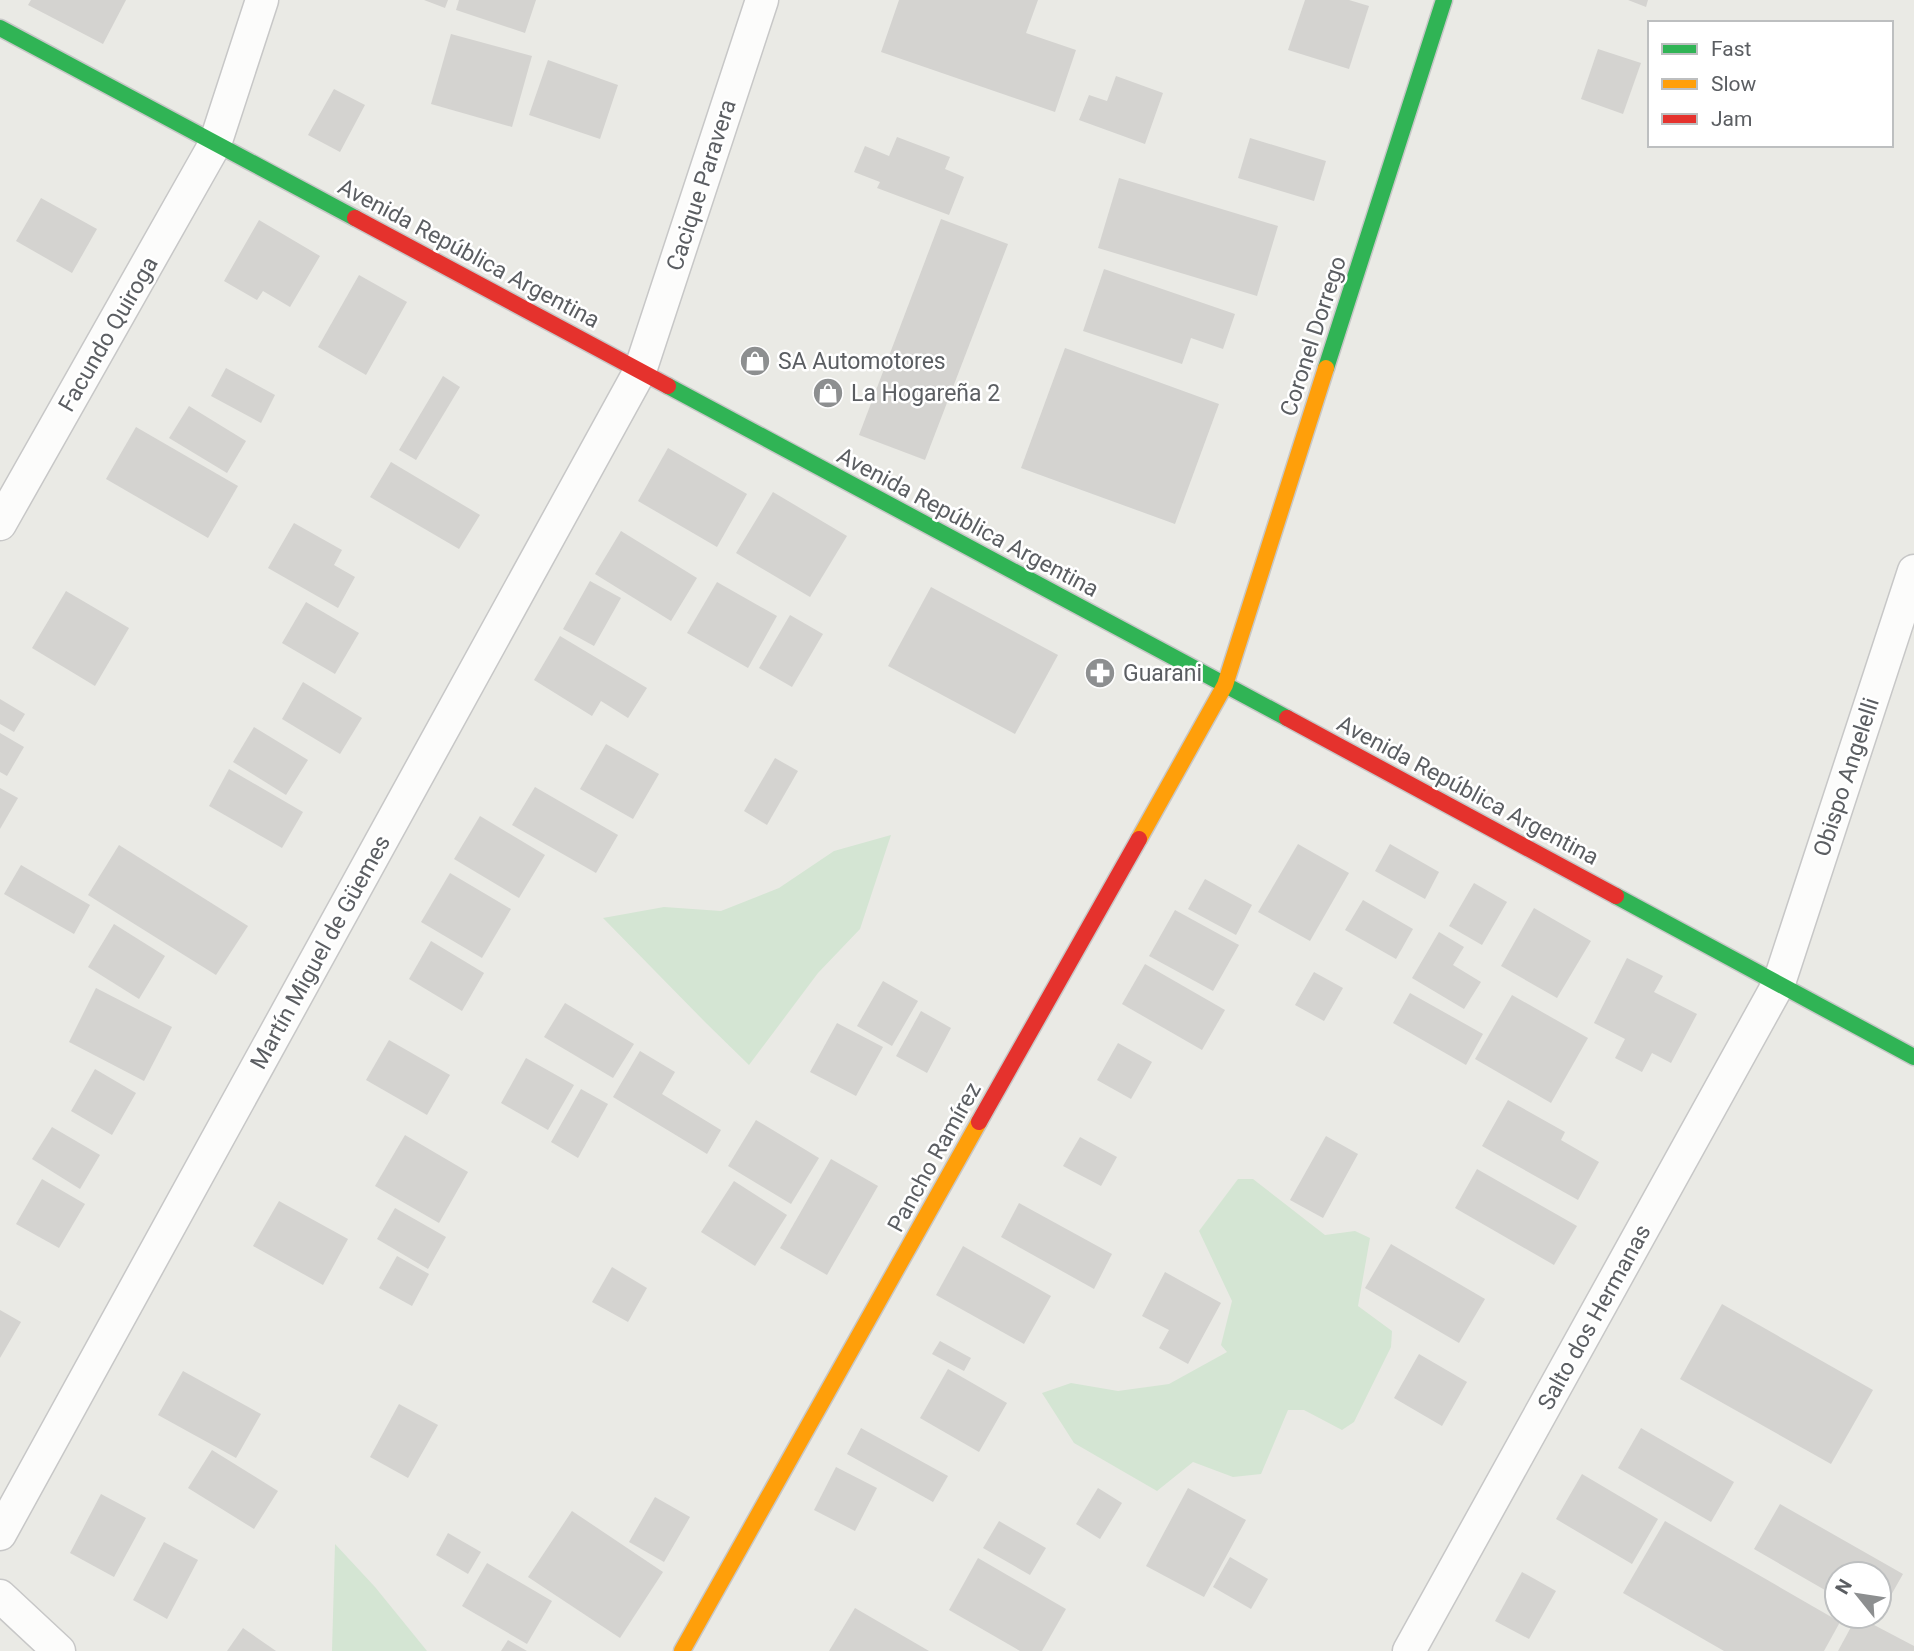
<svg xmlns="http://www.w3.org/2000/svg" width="1914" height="1651" font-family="Roboto,sans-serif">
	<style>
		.green { fill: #d4e5d3 }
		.building { fill: #d4d3d0 }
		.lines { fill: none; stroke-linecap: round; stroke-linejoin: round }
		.street-casing { stroke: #c7c7c7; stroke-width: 35 }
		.fast-casing { stroke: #c7c7c7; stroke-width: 19 }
		.slow-casing { stroke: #c7c7c7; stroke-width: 19 }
		.jam-casing { stroke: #c7c7c7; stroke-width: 19 }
		.street { stroke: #fcfcfb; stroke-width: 32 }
		.fast { stroke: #30b455; stroke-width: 16 }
		.slow { stroke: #ff9f0a; stroke-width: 16 }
		.jam { stroke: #e5322d; stroke-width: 16 }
		.labels { text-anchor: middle; stroke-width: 5; stroke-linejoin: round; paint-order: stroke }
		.street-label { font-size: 23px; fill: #5b5e62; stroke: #fff }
		.poi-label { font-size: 23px; fill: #5b5e62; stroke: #fff; text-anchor: start }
	</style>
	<rect width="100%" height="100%" fill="#eaeae5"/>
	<g class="green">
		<polygon points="891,835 860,929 818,973 749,1065 705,1022 603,918 664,907 721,911 779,888 834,851"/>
		<polygon points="1238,1179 1253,1179 1325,1235 1355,1231 1370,1238 1358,1306 1392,1331 1391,1347 1354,1422 1342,1430 1304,1410 1288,1410 1261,1474 1233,1477 1193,1462 1157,1491 1074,1443 1042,1393 1071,1383 1118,1391 1169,1384 1227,1352 1221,1345 1232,1301 1199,1231"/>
		<polygon points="335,1544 375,1587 427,1651 332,1651"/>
	</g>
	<g class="building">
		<polygon points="31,0 126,0 103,44 28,5"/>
		<polygon points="424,0 448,0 445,8"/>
		<polygon points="459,0 536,0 525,33 456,10"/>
		<polygon points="899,0 1038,0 1026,33 1076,50 1055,112 881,52"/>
		<polygon points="1305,0 1349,0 1369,6 1349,69 1288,50"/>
		<polygon points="1628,0 1648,0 1646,7"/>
		<polygon points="451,34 532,56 512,127 431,104"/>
		<polygon points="1598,49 1641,63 1623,114 1581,99"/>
		<polygon points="548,60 618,85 600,139 529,115"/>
		<polygon points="1116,76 1163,93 1145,144 1079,120 1089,95 1107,101"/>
		<polygon points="334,89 365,105 340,152 308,135"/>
		<polygon points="897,137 950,157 945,169 964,177 949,215 877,188 880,182 854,172 865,146 889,156"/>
		<polygon points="1250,138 1326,161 1314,201 1238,178"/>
		<polygon points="1119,178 1278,226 1257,296 1098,248"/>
		<polygon points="41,198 97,229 72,273 16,241"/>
		<polygon points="941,219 1008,244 925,460 859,435"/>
		<polygon points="259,220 320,256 290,307 263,291 257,300 224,281"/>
		<polygon points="1104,269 1235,314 1223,349 1191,338 1182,364 1083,331"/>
		<polygon points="359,275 407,302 366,375 318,347"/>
		<polygon points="1065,348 1219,404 1175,524 1021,468"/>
		<polygon points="226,368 275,395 261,423 211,396"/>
		<polygon points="443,376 460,387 416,460 399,450"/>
		<polygon points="189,406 246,441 227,473 169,438"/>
		<polygon points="136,427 238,486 208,538 106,479"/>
		<polygon points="668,448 747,494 717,547 638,501"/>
		<polygon points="391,462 480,515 459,549 370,497"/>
		<polygon points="773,492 847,536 810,597 736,553"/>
		<polygon points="294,523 342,550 334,565 355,577 338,608 268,568"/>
		<polygon points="621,531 697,578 671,621 595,574"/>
		<polygon points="590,581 621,598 594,646 563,629"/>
		<polygon points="717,582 777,616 748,668 687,633"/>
		<polygon points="931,587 1058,655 1015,734 888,666"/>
		<polygon points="66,591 129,628 95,686 32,648"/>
		<polygon points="306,602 359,633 335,674 282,643"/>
		<polygon points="790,615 823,634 792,687 759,668"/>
		<polygon points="560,636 647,688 628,718 601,701 592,716 534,680"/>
		<polygon points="303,682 362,718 340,754 282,719"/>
		<polygon points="0,699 25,714 14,732 0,724"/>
		<polygon points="254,727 308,760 286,795 233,762"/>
		<polygon points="0,733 24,747 7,776 0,772"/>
		<polygon points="606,744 659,774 633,819 580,789"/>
		<polygon points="775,758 798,771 767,825 744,811"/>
		<polygon points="229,769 303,812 282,848 209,806"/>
		<polygon points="535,787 618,835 596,873 512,825"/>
		<polygon points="0,788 18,798 0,829"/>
		<polygon points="480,816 545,855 519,898 454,859"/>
		<polygon points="1298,844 1349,873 1310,941 1258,912"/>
		<polygon points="1390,844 1439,872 1425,899 1375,871"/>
		<polygon points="119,845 248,926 216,975 88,895"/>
		<polygon points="21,865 90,905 74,934 4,894"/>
		<polygon points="450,873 511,909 482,958 421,922"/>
		<polygon points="1205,879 1252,905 1236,935 1188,909"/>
		<polygon points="1474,883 1507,902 1482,945 1449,926"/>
		<polygon points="1363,900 1413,929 1396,959 1345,930"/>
		<polygon points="1534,908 1591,941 1557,998 1501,966"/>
		<polygon points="1175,910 1239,945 1213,991 1149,956"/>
		<polygon points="114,924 165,956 139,999 88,967"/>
		<polygon points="1439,932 1464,947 1453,965 1481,982 1464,1009 1412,978"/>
		<polygon points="431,941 484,973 462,1011 409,979"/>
		<polygon points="1627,958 1663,976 1654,992 1697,1014 1671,1063 1652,1053 1642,1072 1615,1058 1625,1039 1594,1023"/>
		<polygon points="1145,964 1225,1010 1202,1050 1122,1004"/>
		<polygon points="1314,972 1343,988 1324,1021 1295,1005"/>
		<polygon points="883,981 918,1001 892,1046 857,1026"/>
		<polygon points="96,988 172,1027 144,1081 69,1042"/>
		<polygon points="1410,993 1483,1034 1466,1065 1393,1023"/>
		<polygon points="1512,995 1588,1038 1551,1103 1475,1059"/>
		<polygon points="565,1003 634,1044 613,1078 544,1037"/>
		<polygon points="921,1011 951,1028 927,1073 896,1056"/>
		<polygon points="837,1023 883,1047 856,1096 810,1072"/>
		<polygon points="389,1040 450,1075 427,1115 366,1080"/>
		<polygon points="1118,1043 1152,1062 1131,1099 1097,1080"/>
		<polygon points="640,1051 675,1072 662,1094 721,1130 707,1154 613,1097"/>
		<polygon points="526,1058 574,1085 548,1130 501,1103"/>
		<polygon points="95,1069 136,1093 112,1135 71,1111"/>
		<polygon points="581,1089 608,1104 578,1158 551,1142"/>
		<polygon points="1508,1100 1565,1132 1561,1140 1599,1162 1578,1200 1482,1146"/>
		<polygon points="756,1120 819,1158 791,1204 728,1166"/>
		<polygon points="52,1127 100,1155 80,1189 32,1159"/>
		<polygon points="405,1135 468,1172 439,1223 375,1186"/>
		<polygon points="1326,1136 1358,1154 1323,1218 1290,1200"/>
		<polygon points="1080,1137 1117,1157 1101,1186 1063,1166"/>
		<polygon points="831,1159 878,1186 827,1275 780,1248"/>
		<polygon points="1477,1169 1577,1226 1554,1265 1455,1208"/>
		<polygon points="42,1179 85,1204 59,1248 16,1224"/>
		<polygon points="734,1181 787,1215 755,1266 701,1232"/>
		<polygon points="279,1201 348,1239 323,1285 253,1246"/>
		<polygon points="1019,1203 1112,1254 1094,1289 1001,1237"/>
		<polygon points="395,1208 446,1237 428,1269 377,1239"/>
		<polygon points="1391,1244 1485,1299 1459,1343 1365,1288"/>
		<polygon points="963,1246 1051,1296 1024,1344 936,1295"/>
		<polygon points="397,1256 429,1274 412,1306 379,1288"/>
		<polygon points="612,1267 647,1288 628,1322 592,1302"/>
		<polygon points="1165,1272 1221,1303 1188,1364 1159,1348 1169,1330 1142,1316"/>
		<polygon points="1722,1304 1873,1390 1831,1464 1680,1379"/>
		<polygon points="0,1310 21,1322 0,1358"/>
		<polygon points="940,1341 971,1358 964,1371 932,1354"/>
		<polygon points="1419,1354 1467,1382 1442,1426 1394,1398"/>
		<polygon points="948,1369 1007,1403 979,1452 920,1418"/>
		<polygon points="183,1371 261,1414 236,1458 158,1415"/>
		<polygon points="399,1404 438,1425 408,1478 370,1457"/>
		<polygon points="861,1428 948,1476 933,1502 847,1454"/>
		<polygon points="1641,1428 1734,1482 1711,1522 1618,1468"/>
		<polygon points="212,1450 278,1491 254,1529 188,1488"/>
		<polygon points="836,1467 877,1488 855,1531 814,1510"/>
		<polygon points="1582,1474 1658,1519 1632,1564 1556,1519"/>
		<polygon points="1098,1488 1122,1503 1100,1539 1076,1524"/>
		<polygon points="1188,1488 1246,1520 1204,1597 1146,1566"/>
		<polygon points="101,1494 146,1518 114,1577 70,1553"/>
		<polygon points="655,1497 690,1517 664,1562 629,1542"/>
		<polygon points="1780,1504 1903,1574 1877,1620 1871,1616 1879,1616 1879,1574 1837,1574 1837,1597 1754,1549"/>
		<polygon points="572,1511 663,1572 620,1638 528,1577"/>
		<polygon points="999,1521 1046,1548 1030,1575 983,1548"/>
		<polygon points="1665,1521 1840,1622 1824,1651 1724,1651 1623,1593"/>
		<polygon points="448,1533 481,1552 468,1574 436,1555"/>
		<polygon points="164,1542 198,1560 167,1619 133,1600"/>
		<polygon points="1230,1557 1268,1579 1251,1609 1213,1587"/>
		<polygon points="978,1558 1066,1609 1042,1651 1020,1651 949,1610"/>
		<polygon points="487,1563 552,1601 527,1644 462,1606"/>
		<polygon points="1522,1572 1556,1591 1529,1639 1495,1621"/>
		<polygon points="855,1608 929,1651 829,1651"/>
		<polygon points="1857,1616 1914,1646 1914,1651 1838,1651"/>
		<polygon points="243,1628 276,1651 227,1651"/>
		<polygon points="508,1640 527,1651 501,1651"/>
	</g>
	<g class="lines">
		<g class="street-casing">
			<g id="street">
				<polyline points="0,524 215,144 262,0"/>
				<polyline points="0,1534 640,371 762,0"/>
				<polyline points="0,1596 59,1651"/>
				<polyline points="1409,1651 1779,983 1914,571"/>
			</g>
		</g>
		<g class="fast-casing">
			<g id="fast">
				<polyline points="0,28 355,218"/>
				<polyline points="1326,368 1444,0"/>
				<polyline points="668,386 1287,718"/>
				<polyline points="1616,896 1914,1057"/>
			</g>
		</g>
		<g class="slow-casing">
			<g id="slow">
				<polyline points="1139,839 1225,685 1326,368"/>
				<polyline points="682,1651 979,1122"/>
			</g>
		</g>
		<g class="jam-casing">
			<g id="jam">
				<polyline points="355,218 668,386"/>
				<polyline points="1287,718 1616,896"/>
				<polyline points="979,1122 1139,839"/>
			</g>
		</g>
		<use href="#street" class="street"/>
		<use href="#fast" class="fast"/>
		<use href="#slow" class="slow"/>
		<use href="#jam" class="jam"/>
	</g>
	<defs>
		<g id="shop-disc" transform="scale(1.575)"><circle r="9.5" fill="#8d8f90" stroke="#fff"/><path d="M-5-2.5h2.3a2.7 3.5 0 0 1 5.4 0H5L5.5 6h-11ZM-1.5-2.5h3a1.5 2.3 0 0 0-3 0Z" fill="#fff"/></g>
		<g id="pharmacy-disc" transform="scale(1.575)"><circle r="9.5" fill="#8d8f90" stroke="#fff"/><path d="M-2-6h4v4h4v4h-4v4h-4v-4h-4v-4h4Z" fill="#fff"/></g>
	</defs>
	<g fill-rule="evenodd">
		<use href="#shop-disc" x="755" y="361"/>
		<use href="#shop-disc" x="828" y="393"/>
		<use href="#pharmacy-disc" x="1100" y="673"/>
	</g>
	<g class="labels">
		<g class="street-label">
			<text transform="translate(701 185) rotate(-72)" y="8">Cacique Paravera</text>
			<text transform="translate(469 253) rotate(28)" y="8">Avenida República Argentina</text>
			<text transform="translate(108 334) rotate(-60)" y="8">Facundo Quiroga</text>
			<text transform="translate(1313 336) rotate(-72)" y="8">Coronel Dorrego</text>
			<text transform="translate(968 522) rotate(28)" y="8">Avenida República Argentina</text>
			<text transform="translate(1846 777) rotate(-72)" y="8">Obispo Angelelli</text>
			<text transform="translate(1468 790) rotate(28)" y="8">Avenida República Argentina</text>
			<text transform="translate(320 952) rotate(-61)" y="8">Martín Miguel de Güemes</text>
			<text transform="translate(934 1157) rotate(-61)" y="8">Pancho Ramírez</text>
			<text transform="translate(1594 1317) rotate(-61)" y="8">Salto dos Hermanas</text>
		</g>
		<g class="poi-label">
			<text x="778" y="369">SA Automotores</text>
			<text x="851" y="401">La Hogareña 2</text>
			<text x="1123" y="681">Guarani</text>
		</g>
	</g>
	<rect x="1648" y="21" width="245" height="126" fill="#ffffff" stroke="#bdbfc0" stroke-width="2"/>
	<rect x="1662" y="44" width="35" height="10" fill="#30b455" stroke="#bdbfc0" stroke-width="2"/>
	<text x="1711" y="56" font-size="21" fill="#5b5e62">Fast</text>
	<rect x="1662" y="79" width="35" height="10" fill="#ff9f0a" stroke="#bdbfc0" stroke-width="2"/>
	<text x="1711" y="91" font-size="21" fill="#5b5e62">Slow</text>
	<rect x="1662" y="114" width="35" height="10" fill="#e5322d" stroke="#bdbfc0" stroke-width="2"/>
	<text x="1711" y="126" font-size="21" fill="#5b5e62">Jam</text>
	<g transform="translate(1858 1595) rotate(300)"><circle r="33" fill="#ffffff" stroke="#bdbfc0" stroke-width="2"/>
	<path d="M0-5L12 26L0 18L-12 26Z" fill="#8d8f90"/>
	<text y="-10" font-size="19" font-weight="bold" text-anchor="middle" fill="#5b5e62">N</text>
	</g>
</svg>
